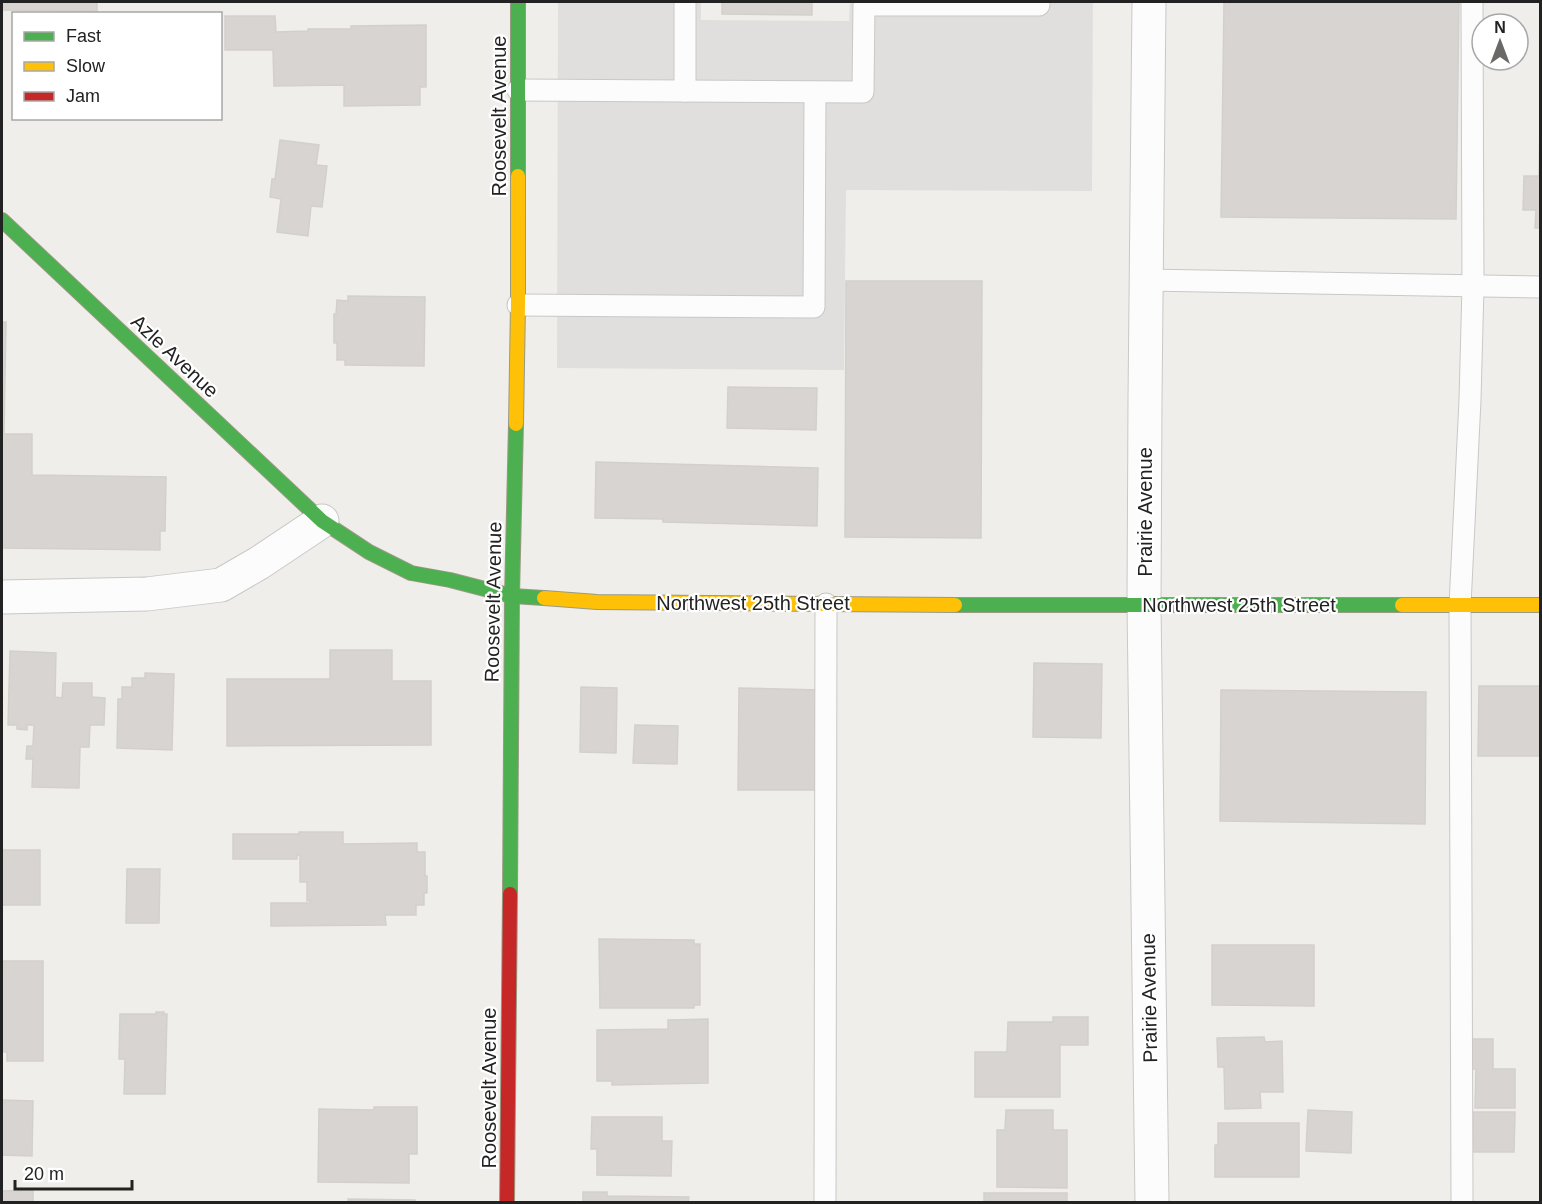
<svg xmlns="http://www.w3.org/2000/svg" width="1542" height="1204" font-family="Arial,sans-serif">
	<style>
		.parking { fill: #e0dfde }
		.building { fill: #d7d4d2; stroke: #d3d0cc; stroke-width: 1.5 }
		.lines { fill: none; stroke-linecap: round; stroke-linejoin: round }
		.lane-casing { stroke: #c9c8c7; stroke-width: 23 }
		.street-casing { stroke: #c9c8c7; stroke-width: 35 }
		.fast-casing { stroke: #999a82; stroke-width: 16 }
		.slow-casing { stroke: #999a82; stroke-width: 16 }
		.jam-casing { stroke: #999a82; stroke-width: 16 }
		.lane { stroke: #fdfcfc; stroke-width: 21 }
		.street { stroke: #fdfcfc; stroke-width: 33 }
		.fast { stroke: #4caf50; stroke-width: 14 }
		.slow { stroke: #ffc107; stroke-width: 14 }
		.jam { stroke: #c62828; stroke-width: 14 }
		.labels { text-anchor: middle; stroke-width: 4.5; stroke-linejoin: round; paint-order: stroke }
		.street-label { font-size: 20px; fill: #222; stroke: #fff }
	</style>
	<rect width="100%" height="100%" fill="#f0eeeb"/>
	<polygon class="parking" points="558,2 701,2 701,20 849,21 850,2 1093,2 1092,191 846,190 844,370 557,368"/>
	<g class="building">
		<polygon points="2,2 97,2 97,11 2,10"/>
		<polygon points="722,2 812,2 812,15 722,14"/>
		<polygon points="1224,2 1459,2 1456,219 1221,217"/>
		<polygon points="225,16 275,16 276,32 308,31 308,29 351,29 351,26 426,25 426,87 420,87 420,105 344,106 344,85 274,86 273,50 225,50"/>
		<polygon points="1540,124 1540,228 1535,228 1536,210 1523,210 1524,176 1539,176"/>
		<polygon points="280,140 319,145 316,165 327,166 322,207 311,206 308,236 277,232 281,199 270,197 272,179 275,179"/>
		<polygon points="846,281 982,281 981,538 845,537"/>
		<polygon points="348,296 425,297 424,366 345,365 345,360 337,360 337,343 334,343 334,314 336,314 337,300 348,301"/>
		<polygon points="2,322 6,322 4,434 32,434 32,475 166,477 165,531 160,531 160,550 2,548"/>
		<polygon points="728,387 817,388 816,430 727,428"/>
		<polygon points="596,462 818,468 817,526 663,522 663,519 595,518"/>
		<polygon points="330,650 392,650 392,681 431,681 431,745 227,746 227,679 330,679"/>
		<polygon points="10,651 56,653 55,697 62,698 63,683 92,683 92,697 105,698 104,725 90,725 89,747 80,747 79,788 32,787 33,759 26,759 27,746 33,746 34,725 27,725 27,730 17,729 17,725 8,725"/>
		<polygon points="1034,663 1102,664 1101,738 1033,737"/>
		<polygon points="145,673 174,674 172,750 117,748 118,699 122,699 122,687 132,687 132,678 145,678"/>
		<polygon points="1479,686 1540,686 1540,756 1478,756"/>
		<polygon points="581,687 617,688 616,753 580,752"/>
		<polygon points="739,688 820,690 819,790 738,790"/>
		<polygon points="1221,690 1426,692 1425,824 1220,821"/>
		<polygon points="635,725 678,726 677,764 633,763"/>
		<polygon points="299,832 343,832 343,844 417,843 417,852 425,852 425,876 427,876 427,893 424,893 424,905 416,905 416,915 385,915 386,925 271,926 271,903 310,903 310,900 307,901 307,882 300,882 300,855 297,855 297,859 233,859 233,834 299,834"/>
		<rect x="2" y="850" width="38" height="55"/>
		<polygon points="127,869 160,869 159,923 126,923"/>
		<polygon points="599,939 694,940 694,944 700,944 700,1005 694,1005 694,1008 600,1008"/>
		<polygon points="1212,945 1314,945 1314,1006 1212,1005"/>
		<polygon points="2,961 43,961 43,1061 7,1061 7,1052 2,1052"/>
		<polygon points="156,1012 164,1012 163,1014 167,1014 165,1094 124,1094 125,1059 119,1059 120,1014 156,1014"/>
		<polygon points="1053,1017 1088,1017 1088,1045 1060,1045 1060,1097 975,1097 975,1052 1007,1052 1008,1022 1053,1022"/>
		<polygon points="708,1019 708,1083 612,1085 612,1081 597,1081 597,1030 668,1029 668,1020"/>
		<polygon points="1264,1037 1265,1042 1282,1041 1283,1092 1260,1092 1261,1108 1225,1109 1224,1067 1218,1067 1217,1038"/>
		<polygon points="1472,1039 1493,1039 1493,1069 1515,1069 1515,1108 1475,1108 1476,1069 1472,1069"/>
		<polygon points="2,1100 33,1101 32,1156 2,1155"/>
		<polygon points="374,1107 417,1107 417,1154 409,1154 409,1183 318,1182 319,1109 374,1110"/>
		<polygon points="1006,1110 1053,1110 1053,1130 1067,1130 1067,1188 997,1187 997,1130 1005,1130"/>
		<polygon points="1308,1110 1352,1112 1351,1153 1306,1151"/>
		<polygon points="1473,1112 1515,1112 1514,1152 1473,1152"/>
		<polygon points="592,1117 662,1117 662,1141 672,1141 671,1176 597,1175 597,1149 591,1149"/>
		<polygon points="1218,1123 1299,1123 1299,1177 1215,1177 1215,1145 1218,1145"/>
		<polygon points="33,1190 33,1202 2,1202 2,1191"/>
		<polygon points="583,1192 607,1192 607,1196 689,1197 688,1202 583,1202"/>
		<rect x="984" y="1193" width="83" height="9"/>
		<polygon points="348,1199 415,1200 415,1202 348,1202"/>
	</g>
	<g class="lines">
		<g class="lane-casing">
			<g id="lane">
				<polyline points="518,90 863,92 864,5 1039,5 1039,2"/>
				<polyline points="685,91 685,2"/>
				<polyline points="1147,280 1540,287"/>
				<polyline points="518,305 814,307 815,92"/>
				<polyline points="825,1202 826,604"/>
				<polyline points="1462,1202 1460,605 1470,400 1473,287 1472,2"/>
			</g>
		</g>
		<g class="street-casing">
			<g id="street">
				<polyline points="1149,2 1145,400 1144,605 1152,1202"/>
				<polyline points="2,597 147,594 221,585 259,563 322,521"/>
			</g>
		</g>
		<g class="fast-casing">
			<g id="fast">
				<polyline points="518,2 518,176"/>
				<polyline points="2,220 322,521 369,552 411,573 450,580 512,596 544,598"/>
				<polyline points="955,605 1402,605"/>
				<polyline points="510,894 512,596 516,424"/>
			</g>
		</g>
		<g class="slow-casing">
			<g id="slow">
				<polyline points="516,424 518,305 518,176"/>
				<polyline points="544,598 597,602 955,605"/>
				<polyline points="1402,605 1540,605"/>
			</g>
		</g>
		<g class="jam-casing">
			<polyline id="jam" points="507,1202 510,894"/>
		</g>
		<use href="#lane" class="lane"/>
		<use href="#street" class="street"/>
		<use href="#fast" class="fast"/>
		<use href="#slow" class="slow"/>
		<use href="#jam" class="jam"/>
	</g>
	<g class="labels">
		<g class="street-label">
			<text transform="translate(499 116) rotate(-90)" y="7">Roosevelt Avenue</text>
			<text transform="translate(175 356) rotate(43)" y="7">Azle Avenue</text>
			<text transform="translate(1145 512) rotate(-90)" y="7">Prairie Avenue</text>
			<text transform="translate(493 602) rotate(-89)" y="7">Roosevelt Avenue</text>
			<text x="753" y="610">Northwest 25th Street</text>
			<text x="1239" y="612">Northwest 25th Street</text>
			<text transform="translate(1149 998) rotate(-91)" y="7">Prairie Avenue</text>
			<text transform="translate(489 1088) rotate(-90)" y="7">Roosevelt Avenue</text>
		</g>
	</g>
	<rect width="1542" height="1204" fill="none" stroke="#222222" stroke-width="6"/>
	<rect x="12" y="12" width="210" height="108" fill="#ffffff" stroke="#a7a7a7" stroke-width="1.5"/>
	<rect x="24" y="32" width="30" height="9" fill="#4caf50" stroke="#a7a7a7" stroke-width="1.5"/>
	<text x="66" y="42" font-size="18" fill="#222222">Fast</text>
	<rect x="24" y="62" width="30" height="9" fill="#ffc107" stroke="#a7a7a7" stroke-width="1.5"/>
	<text x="66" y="72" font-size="18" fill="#222222">Slow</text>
	<rect x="24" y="92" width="30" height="9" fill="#c62828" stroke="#a7a7a7" stroke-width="1.5"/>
	<text x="66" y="102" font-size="18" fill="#222222">Jam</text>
	<g transform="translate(1500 42)"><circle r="28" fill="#ffffff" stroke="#a7a7a7" stroke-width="1.5"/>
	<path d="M0-4.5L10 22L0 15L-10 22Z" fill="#6a6968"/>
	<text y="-9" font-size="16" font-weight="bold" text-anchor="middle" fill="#222222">N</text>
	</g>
	<path d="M15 1180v9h117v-9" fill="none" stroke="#222222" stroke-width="3"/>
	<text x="24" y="1180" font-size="18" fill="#222222" stroke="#ffffff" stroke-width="4.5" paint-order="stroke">20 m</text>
</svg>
